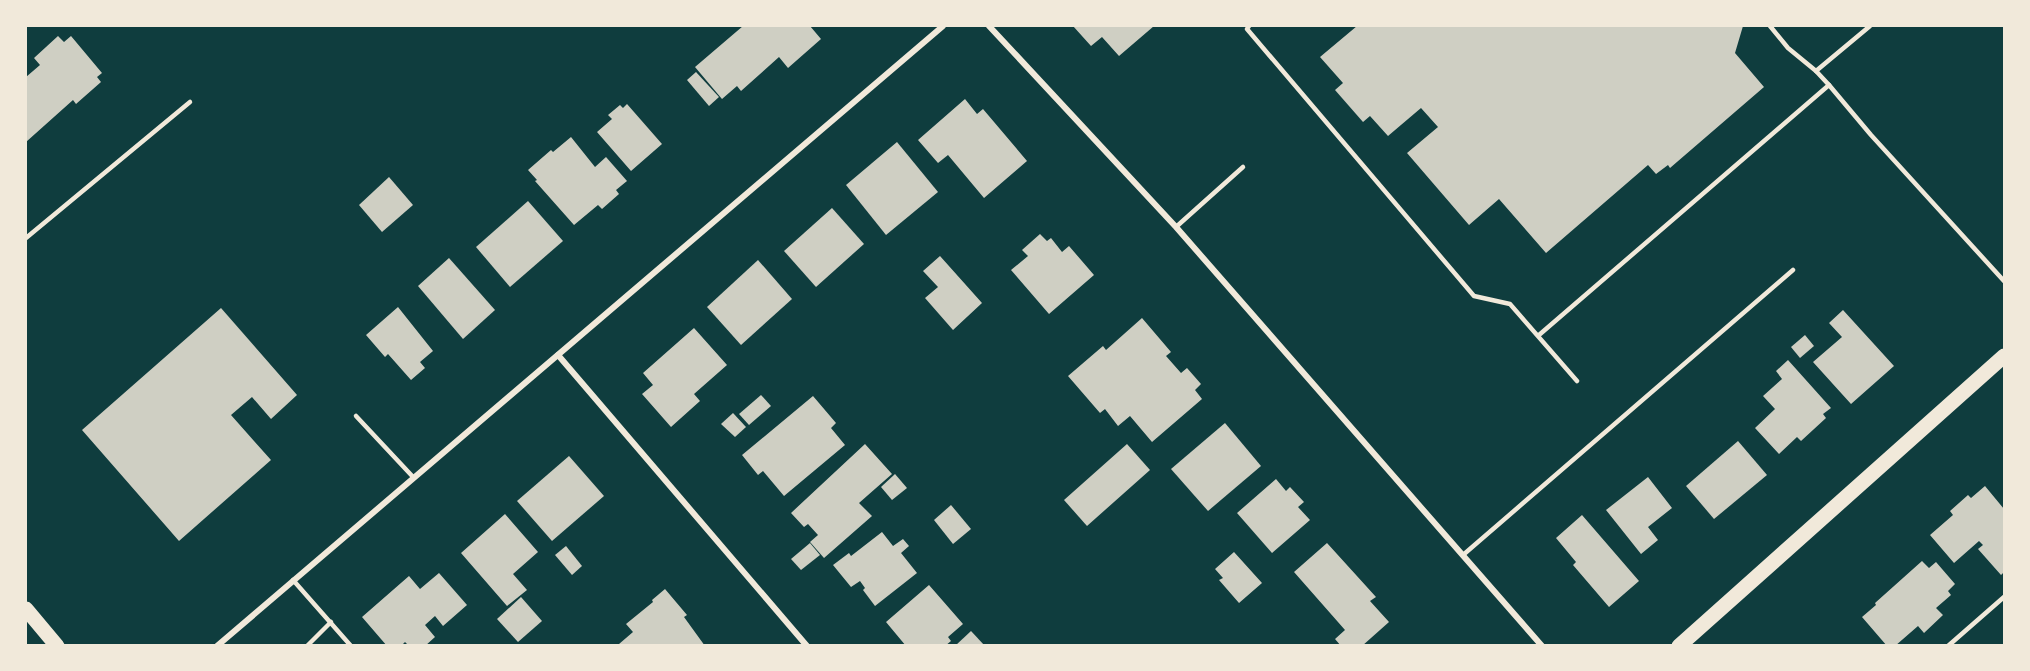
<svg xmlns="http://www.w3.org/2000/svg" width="2030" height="671" font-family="Raleway,sans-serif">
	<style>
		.building { fill: #cfcfc3 }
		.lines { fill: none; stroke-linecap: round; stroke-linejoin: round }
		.service { stroke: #f1e9da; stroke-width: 4.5 }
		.minor { stroke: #f1e9da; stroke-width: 6 }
		.primary { stroke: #f1e9da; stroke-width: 15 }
	</style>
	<rect width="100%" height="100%" fill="#0f3d3e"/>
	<g class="building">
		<polygon points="743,26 810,26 821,39 788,68 779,57 741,91 737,86 722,99 695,67"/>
		<polygon points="1073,26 1154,26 1119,56 1102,37 1091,46"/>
		<polygon points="1357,26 1743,26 1735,53 1764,87 1670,168 1668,165 1656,174 1648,165 1546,253 1499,199 1469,225 1407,153 1438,127 1421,108 1388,136 1370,116 1363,122 1335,90 1343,83 1320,57"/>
		<polygon points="58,36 64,42 71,36 102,73 97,77 101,82 76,104 73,100 26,142 26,77 40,65 34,58"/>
		<polygon points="696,72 719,97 709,106 687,80"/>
		<polygon points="965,99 977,114 983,109 1027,161 984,198 948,155 938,163 918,140"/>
		<polygon points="627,104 662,144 631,171 597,132 612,119 608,115 620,105 623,108"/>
		<polygon points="571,137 595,167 606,157 627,181 616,190 619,194 602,209 598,205 574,225 535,181 537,180 528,170 551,150 553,152"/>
		<polygon points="897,142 938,192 886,235 846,185"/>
		<polygon points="389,177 413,205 382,232 359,205"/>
		<polygon points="528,201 563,241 510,287 476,247"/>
		<polygon points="832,208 864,244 816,287 784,251"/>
		<polygon points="1040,234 1047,241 1051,238 1062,252 1069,246 1094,275 1049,314 1011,270 1028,256 1022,250"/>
		<polygon points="940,256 982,303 953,330 925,298 938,287 923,271"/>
		<polygon points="449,258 495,310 463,339 418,286"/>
		<polygon points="758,260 792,299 741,345 707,307"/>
		<polygon points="398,307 433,351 420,362 425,368 411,380 388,354 385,357 366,335"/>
		<polygon points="221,308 297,395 271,419 252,397 231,415 271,460 179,541 82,430"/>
		<polygon points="1843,310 1894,366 1851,404 1813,362 1842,337 1829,323"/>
		<polygon points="1142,318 1171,352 1166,356 1181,373 1187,368 1201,384 1195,390 1202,399 1152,442 1130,416 1118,426 1105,409 1100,413 1068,376 1103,346 1106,350"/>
		<polygon points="694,328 727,365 694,394 700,401 671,427 642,394 653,385 643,373"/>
		<polygon points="1805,335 1814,346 1800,358 1791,347"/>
		<polygon points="1788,360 1831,408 1823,414 1826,418 1801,441 1797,437 1779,454 1755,428 1775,409 1763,396 1782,379 1776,371"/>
		<polygon points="761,395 771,406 749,425 739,414"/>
		<polygon points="813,396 836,423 831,428 845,445 784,496 763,471 758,475 742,455"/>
		<polygon points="733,413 746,427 735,437 721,424"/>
		<polygon points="1225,423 1261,466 1208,511 1171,469"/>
		<polygon points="1738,441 1767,475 1714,519 1686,486"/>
		<polygon points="865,444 892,474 859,503 872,516 824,558 810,542 818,535 808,524 804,527 791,513"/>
		<polygon points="1127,444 1150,470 1087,526 1064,500"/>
		<polygon points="569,456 604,496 552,541 517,501"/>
		<polygon points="895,474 907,488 892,500 881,487"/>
		<polygon points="1648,477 1672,508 1648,527 1658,540 1641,554 1606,510"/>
		<polygon points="1276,479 1286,491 1290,487 1304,502 1298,507 1310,520 1272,553 1237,513"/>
		<polygon points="1985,486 2004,509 2004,572 2001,575 1978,549 1983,545 1979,541 1954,563 1930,535 1953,515 1950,511 1968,495 1971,498"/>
		<polygon points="951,505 971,529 953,544 934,520"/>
		<polygon points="505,514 538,552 513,574 527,590 507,606 461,553"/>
		<polygon points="1582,515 1639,581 1609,607 1573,565 1576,562 1556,538"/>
		<polygon points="882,532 893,546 903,539 909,546 901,553 917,573 875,606 863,590 865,588 860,581 851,587 833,565 849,553 851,556"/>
		<polygon points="810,543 820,555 801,570 791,559"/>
		<polygon points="1327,543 1376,597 1370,601 1389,622 1362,646 1341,646 1335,639 1345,630 1294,572"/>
		<polygon points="566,546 582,566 572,575 555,555"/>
		<polygon points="1234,552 1262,583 1239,603 1219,580 1223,578 1215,569"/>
		<polygon points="1922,561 1929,568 1936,562 1955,584 1948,591 1951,595 1936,608 1943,615 1924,633 1918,626 1895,646 1887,646 1862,617 1876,605 1875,603"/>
		<polygon points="439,573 467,605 443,626 435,616 425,625 435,637 425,646 409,646 405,642 401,646 387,646 362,617 409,576 420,589"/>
		<polygon points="929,585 963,624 948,637 951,641 945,646 906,646 886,622"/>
		<polygon points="665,589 687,615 684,617 705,646 621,646 619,644 633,632 626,624 653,602 652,600"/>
		<polygon points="521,597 542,621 518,642 497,619"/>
		<polygon points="971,631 985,646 955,646"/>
	</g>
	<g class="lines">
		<g class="service">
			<polyline points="1249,26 1247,29 1474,296 1510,304 1577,381"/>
			<polyline points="1770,26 1788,48 1816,71 1829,85 1871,135 2004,281"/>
			<polyline points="1816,71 1870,26"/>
			<polyline points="1176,227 1243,167"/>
			<polyline points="26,238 190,102"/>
			<polyline points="1539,335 1829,85"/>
			<polyline points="356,416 414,478"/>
			<polyline points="1463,555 1793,270"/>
			<polyline points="293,580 351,646"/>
			<polyline points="307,646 331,622"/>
			<polyline points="1948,646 2004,597"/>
		</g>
		<g class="minor">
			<polyline points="989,26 1176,227 1542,646"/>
			<polyline points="558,355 807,646"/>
			<polyline points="217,646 943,26"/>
		</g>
		<g class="primary">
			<polyline points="26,609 57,646"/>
			<polyline points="1679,646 2004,356"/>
		</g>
	</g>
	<rect width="2030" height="671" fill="none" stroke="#f1e9da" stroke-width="54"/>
</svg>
